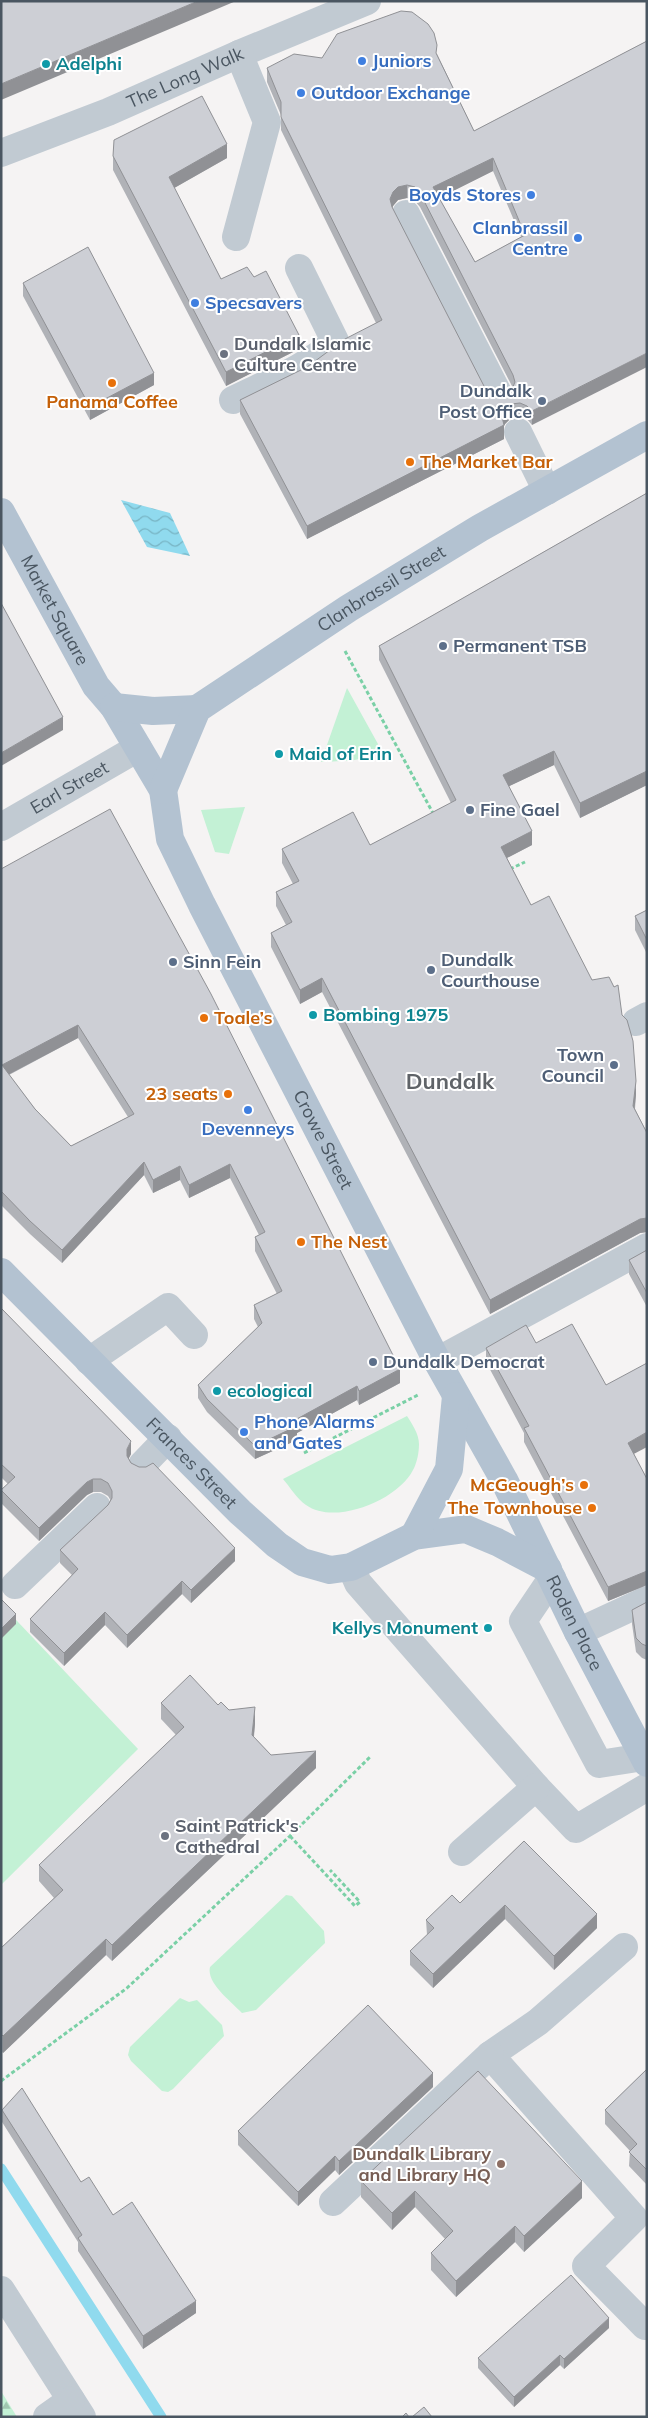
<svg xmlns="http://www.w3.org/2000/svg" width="648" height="2418" font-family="Mulish,sans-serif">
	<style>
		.green { fill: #c3f1d5 }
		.forest { fill: url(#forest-firs) }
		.water { fill: url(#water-waves) }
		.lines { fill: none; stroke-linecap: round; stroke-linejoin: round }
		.stream { stroke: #90daee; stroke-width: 11 }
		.path { stroke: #7ad0a6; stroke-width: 3; stroke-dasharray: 4 2.5; stroke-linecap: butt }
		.minor { stroke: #c1cad2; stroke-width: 28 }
		.major { stroke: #b3c2d1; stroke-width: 28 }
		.wall { fill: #b0b2b7; fill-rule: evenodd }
		.shaded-wall { fill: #909195 }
		.building { fill: #cdcfd5; stroke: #909195; fill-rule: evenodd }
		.shop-dot { fill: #3f7fe0; stroke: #fff; stroke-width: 2 }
		.culture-dot { fill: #0f9aa8; stroke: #fff; stroke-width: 2 }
		.worship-dot { fill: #6b7280; stroke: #fff; stroke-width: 2 }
		.food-dot { fill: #e8710a; stroke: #fff; stroke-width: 2 }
		.service-dot { fill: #5c6f8a; stroke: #fff; stroke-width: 2 }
		.education-dot { fill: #8d6e63; stroke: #fff; stroke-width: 2 }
		.labels { text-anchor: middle; stroke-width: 4; stroke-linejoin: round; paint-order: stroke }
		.shop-label { font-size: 18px; font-weight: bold; fill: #366cbe; stroke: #fff; text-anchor: start }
		.culture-label { font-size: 18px; font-weight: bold; fill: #0d838f; stroke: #fff; text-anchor: start }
		.street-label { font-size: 18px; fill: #4a5661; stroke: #fff }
		.worship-label { font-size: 18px; font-weight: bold; fill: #5b616d; stroke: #fff; text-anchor: start }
		.service-label { font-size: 18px; font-weight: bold; fill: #4e5e75; stroke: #fff; text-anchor: start }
		.food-label { font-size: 18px; font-weight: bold; fill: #c56008; stroke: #fff; text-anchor: start }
		.education-label { font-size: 18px; font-weight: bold; fill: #785e54; stroke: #fff; text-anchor: end }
		.district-label { font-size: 22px; font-weight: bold; fill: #5f6368; stroke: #fff }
	</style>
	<defs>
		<pattern id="forest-firs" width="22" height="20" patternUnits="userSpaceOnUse" patternTransform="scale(1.25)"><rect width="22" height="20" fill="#c3f1d5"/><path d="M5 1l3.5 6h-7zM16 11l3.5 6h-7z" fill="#a0c6b0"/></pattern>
		<pattern id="water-waves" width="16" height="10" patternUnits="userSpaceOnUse" patternTransform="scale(1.25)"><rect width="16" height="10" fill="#90daee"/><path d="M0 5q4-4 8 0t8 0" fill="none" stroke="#78b4c4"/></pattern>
	</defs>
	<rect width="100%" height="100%" fill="#f5f3f3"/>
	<g class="green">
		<path d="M347,688L378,744C368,765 341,760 321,762Z"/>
		<polygon points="245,807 229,854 215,852 201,810"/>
		<path d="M407,1416C412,1424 419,1434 419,1444C419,1452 417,1463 413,1470C398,1500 335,1526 306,1505C297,1499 290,1487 283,1479Z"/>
		<polygon points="1,1604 138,1749 1,1885"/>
		<path d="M286,1895L292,1896L324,1931L325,1943L256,2010L242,2013C232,2002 206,1983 210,1967Z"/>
		<polygon points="180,1998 189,2002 197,2000 222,2025 224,2036 173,2089 168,2092 162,2091 131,2061 128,2055 130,2047"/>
	</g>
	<polygon class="forest" points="1,2391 17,2417 1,2417"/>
	<polygon class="water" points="121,500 170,513 190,556 147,547"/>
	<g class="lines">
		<polyline class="stream" points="1,2169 161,2417"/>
		<g class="path">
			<polyline points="345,651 434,815"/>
			<polyline points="510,869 525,862"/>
			<polyline points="304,1453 418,1395"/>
			<polyline points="290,1836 355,1906 360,1902 330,1870"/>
			<polyline points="1,2081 127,1988 290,1836 370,1757"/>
		</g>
		<g class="minor">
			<path id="s1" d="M1,153L108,112L239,54L367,1"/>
			<polyline points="406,214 499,395"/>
			<polyline points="236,237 267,122 239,54"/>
			<path d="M233,400C267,383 308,368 335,341L299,268"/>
			<polyline points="518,432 547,491"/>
			<path id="s2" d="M1,827L138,748"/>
			<polyline points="636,1022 647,1016"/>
			<polyline points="89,1361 168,1307 194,1335"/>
			<polyline points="437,1361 647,1247"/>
			<polyline points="142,1465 168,1438"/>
			<polyline points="351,1567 358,1583 536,1787 576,1829 647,1787"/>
			<polyline points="552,1578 523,1621 599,1764 644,1757"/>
			<polyline points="15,1585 97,1507"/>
			<polyline points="578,1632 647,1600"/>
			<polyline points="462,1852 536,1787"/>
			<polyline points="624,1947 538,2022 490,2055 634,2218 586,2266 645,2326 647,2324"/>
			<polyline points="333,2202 490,2055"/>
			<polyline points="1,2290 82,2417"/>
			<polyline points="47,2417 71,2400"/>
		</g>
		<g class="major">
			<path id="s3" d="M1,512L96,686L114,707L163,790L170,839L202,905L437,1361L504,1480L578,1632L647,1763"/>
			<polyline points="114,707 153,711 197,709"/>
			<path id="s4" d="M163,790L197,709L349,608L480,528L647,435"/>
			<path id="s5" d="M1,1272L240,1512L277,1545L302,1562L330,1570L351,1567L414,1536L466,1529L497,1542L548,1569"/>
			<polyline points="414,1536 449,1469 456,1396"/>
		</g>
	</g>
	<g class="wall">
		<path d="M647,41L532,425L527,419L520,416L511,418L505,424L504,426V439L307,539L240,414V400L307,367L376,323L281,130V115L267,82V68L322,58L437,54L474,131ZM493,171L521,237L475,262L439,198ZM407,198L415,201L420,207L513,388L506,395L499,397L491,395L485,388L392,208L393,206L398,200Z"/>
		<polygon points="113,156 227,158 174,188 221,279 299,349 226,386 113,170"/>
		<polygon points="23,283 154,385 90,420 23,296"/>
		<polygon points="647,493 647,785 580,818 554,765 509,786 532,845 507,858 531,905 592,980 622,1015 636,1095 635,1109 647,1133 647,1232 640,1233 490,1314 322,992 300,1004 271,947 271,933 286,925 276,906 276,892 293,884 282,863 282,849 370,845 451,803 379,660 379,646"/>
		<path d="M1,869L400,1383L359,1405L357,1400L297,1433V1440L255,1459L207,1412L198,1398V1385L258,1327L254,1319V1305L277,1294L255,1251V1237L259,1235L230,1178L189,1198L180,1180L153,1193L144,1175L62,1263L30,1234L1,1205ZM78,1038L128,1117L71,1146L35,1109L9,1075Z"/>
		<polygon points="647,910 647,954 635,930 635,916"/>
		<polygon points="647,1250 647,1307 629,1274 629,1260"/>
		<polygon points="1,1308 131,1454 128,1459 131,1463 235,1561 191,1603 182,1594 127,1648 105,1625 64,1666 30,1632 30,1619 72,1575 60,1563 60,1550 108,1505 111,1501 108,1496 101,1492 93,1492 87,1495 39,1541 1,1503 1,1490 8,1484 1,1477"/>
		<polygon points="536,1343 606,1385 634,1454 647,1479 647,1585 608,1601 524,1442 524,1433 486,1362 486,1348"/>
		<polygon points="647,1602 647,1660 642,1658 636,1652 632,1624 632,1610"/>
		<polygon points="161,1703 229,1710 255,1724 254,1737 271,1755 316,1768 112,1961 106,1955 3,2053 1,2051 1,1948 54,1898 39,1881 39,1865 176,1735 161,1719"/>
		<polygon points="524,1841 597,1928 554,1970 505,1919 433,1988 410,1965 410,1951 427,1935 426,1920 460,1903"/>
		<polygon points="647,2069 647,2185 629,2166 630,2151 605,2124 605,2110"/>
		<polygon points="433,2087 339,2175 335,2170 298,2206 238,2145 238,2131"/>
		<polygon points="2,2110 81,2182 113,2215 196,2313 143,2349 78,2251 78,2242 2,2122"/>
		<polygon points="361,2181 582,2198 524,2252 515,2242 456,2297 431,2270 431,2253 445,2239 415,2207 392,2230 361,2197"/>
		<polygon points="609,2328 564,2369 560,2365 514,2407 478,2368 478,2358"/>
	</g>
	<g class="shaded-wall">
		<polygon points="198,1 236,1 1,100 1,84"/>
		<polygon points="227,144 227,158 169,191 169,177"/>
		<polygon points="493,158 493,171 433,201 433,187"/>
		<polygon points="407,185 407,198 398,200 393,206 390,213 390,199 393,192 398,187"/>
		<polygon points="299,335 299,349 226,386 226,372"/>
		<polygon points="647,353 647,367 532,425 532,411"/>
		<polygon points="154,373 154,385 90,420 90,407"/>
		<polygon points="511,404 511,418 505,424 504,426 504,439 307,539 307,526 502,417 505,410"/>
		<polygon points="63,717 63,730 1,766 1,753"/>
		<polygon points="554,751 554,765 503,789 503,775"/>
		<polygon points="647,771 647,785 580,818 580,803"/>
		<polygon points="532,831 532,845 501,861 501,847"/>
		<polygon points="322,978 322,992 300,1004 300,990"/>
		<polygon points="78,1025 78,1038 2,1078 2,1065"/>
		<polygon points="636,1081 636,1095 633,1120 633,1106"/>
		<polygon points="144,1162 144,1175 62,1263 62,1250"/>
		<polygon points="230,1164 230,1178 189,1198 189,1185"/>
		<polygon points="180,1166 180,1180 153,1193 153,1180"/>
		<polygon points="647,1218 647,1232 640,1233 490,1314 490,1300 640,1219"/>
		<polygon points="400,1369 400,1383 359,1405 359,1391"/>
		<polygon points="357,1386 357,1400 297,1433 297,1440 255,1459 255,1446 295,1420"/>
		<polygon points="647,1432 647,1447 628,1457 628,1443"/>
		<polygon points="131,1441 131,1454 127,1462 127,1449"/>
		<polygon points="93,1479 93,1492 87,1495 39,1541 39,1528 87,1482"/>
		<polygon points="235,1548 235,1561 191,1603 191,1590"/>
		<polygon points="647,1571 647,1585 608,1601 608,1587"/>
		<polygon points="182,1581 182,1594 127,1648 127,1635"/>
		<polygon points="105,1612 105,1625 64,1666 64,1653"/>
		<polygon points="16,1614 16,1624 1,1639 1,1629"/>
		<polygon points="255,1707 255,1724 252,1751 252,1735"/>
		<polygon points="316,1751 316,1768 112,1961 112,1945"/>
		<polygon points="505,1905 505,1919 433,1988 433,1974"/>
		<polygon points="597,1914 597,1928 554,1970 554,1956"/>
		<polygon points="106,1939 106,1955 3,2053 3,2036"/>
		<polygon points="433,2073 433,2087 339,2175 339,2161"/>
		<polygon points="335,2156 335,2170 298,2206 298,2192"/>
		<polygon points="582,2181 582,2198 524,2252 524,2236"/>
		<polygon points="415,2191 415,2207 392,2230 392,2213"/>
		<polygon points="515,2226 515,2242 456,2297 456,2281"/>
		<polygon points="196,2301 196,2313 143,2349 143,2336"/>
		<polygon points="609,2318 609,2328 564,2369 564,2359"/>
		<polygon points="560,2355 560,2365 514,2407 514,2397"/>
	</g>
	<g class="building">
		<polygon points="1,1 198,1 1,84"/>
		<path d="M401,11L412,12L428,24L434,33L437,45L436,53L474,131L647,41V353L532,411L527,406L520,403L511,404L505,410L502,417L504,425L307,526L240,400L307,367L345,339L382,320L281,117V102L267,68L294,54L322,58L337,34ZM493,158L525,235L475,262L433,187ZM407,185L415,187L420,193L513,375L515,382L512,389L506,395L499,397L491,395L485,388L392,207L390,199L393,192L398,187Z"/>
		<polygon points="202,96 227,144 169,177 221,279 247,267 254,277 266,271 299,335 226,372 113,156 114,140"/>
		<polygon points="88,247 154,373 90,407 23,283"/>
		<polygon points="647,493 647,771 580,803 554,751 503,775 532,831 501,847 531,905 549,896 592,980 609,977 614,987 618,985 622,1015 627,1020 633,1041 636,1081 633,1106 647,1133 647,1218 640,1219 490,1300 322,978 300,990 271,933 292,922 276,892 299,881 282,849 353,812 370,845 456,800 379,646"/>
		<polygon points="1,603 63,717 1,753"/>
		<path d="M110,809L211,994L400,1369L359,1391L357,1386L295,1420L297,1426L255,1446L207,1399L198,1385L262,1323L254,1305L282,1291L255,1237L265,1232L230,1164L189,1185L180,1166L153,1180L144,1162L62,1250L30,1221L1,1191V869ZM78,1025L134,1114L71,1146L35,1109L2,1065Z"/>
		<polygon points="647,910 647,940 635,916"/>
		<polygon points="647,1250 647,1293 629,1260"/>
		<polygon points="1,1308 131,1441 127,1449 127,1456 131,1463 139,1467 146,1467 153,1463 235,1548 191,1590 182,1581 127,1635 105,1612 64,1653 30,1619 78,1569 60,1550 108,1505 112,1498 112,1491 108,1483 101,1479 93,1479 87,1482 39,1528 1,1490 15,1477 1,1464"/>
		<polygon points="572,1324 606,1385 647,1363 647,1432 628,1443 647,1479 647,1571 608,1587 524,1428 529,1426 486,1348 526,1325 536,1343"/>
		<polygon points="1,1599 16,1614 1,1629"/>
		<polygon points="647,1602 647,1646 642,1644 636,1638 632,1610"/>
		<polygon points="190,1675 218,1705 221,1702 229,1710 255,1707 252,1735 271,1755 316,1751 112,1945 106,1939 3,2036 1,2034 1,1948 63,1890 39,1865 184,1727 161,1703"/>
		<polygon points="524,1841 597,1914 554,1956 505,1905 433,1974 410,1951 434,1928 426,1920 452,1895 460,1903"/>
		<polygon points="368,2005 433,2073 339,2161 335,2156 298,2192 238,2131"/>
		<polygon points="647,2069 647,2170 629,2152 637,2144 605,2110"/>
		<polygon points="478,2071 582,2181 524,2236 515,2226 456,2281 431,2253 453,2231 415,2191 392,2213 361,2181"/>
		<polygon points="22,2088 81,2182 89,2177 113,2215 132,2202 196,2301 143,2336 78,2238 82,2235 2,2110"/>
		<polygon points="571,2275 609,2318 564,2359 560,2355 514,2397 478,2358"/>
		<polygon points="424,2407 432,2417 412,2417"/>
		<polygon points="406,2413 409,2417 402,2417"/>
	</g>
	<g class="shop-dot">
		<circle cx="362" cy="61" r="5"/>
		<circle cx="301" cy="93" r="5"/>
		<circle cx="531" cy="195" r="5"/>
		<circle cx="578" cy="238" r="5"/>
		<circle cx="195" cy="303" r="5"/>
		<circle cx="248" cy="1110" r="5"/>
		<circle cx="244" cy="1432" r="5"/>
	</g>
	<g class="culture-dot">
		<circle cx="46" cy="64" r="5"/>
		<circle cx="279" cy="754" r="5"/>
		<circle cx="313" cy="1015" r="5"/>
		<circle cx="217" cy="1391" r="5"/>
		<circle cx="488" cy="1628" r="5"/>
	</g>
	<g class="worship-dot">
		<circle cx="224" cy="354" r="5"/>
		<circle cx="165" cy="1836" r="5"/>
	</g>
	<g class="food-dot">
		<circle cx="112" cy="383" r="5"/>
		<circle cx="410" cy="462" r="5"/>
		<circle cx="204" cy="1018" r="5"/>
		<circle cx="228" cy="1094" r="5"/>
		<circle cx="301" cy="1242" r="5"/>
		<circle cx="584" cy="1485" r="5"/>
		<circle cx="592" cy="1508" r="5"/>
	</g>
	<g class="service-dot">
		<circle cx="542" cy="401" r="5"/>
		<circle cx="443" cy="646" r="5"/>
		<circle cx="470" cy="810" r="5"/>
		<circle cx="173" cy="962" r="5"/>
		<circle cx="431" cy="970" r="5"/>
		<circle cx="614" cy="1065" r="5"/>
		<circle cx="373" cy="1362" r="5"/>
	</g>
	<circle class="education-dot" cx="501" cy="2164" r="5"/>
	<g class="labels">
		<g class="shop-label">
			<text x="372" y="67">Juniors</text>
			<text x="311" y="99">Outdoor Exchange</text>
			<text x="521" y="201" text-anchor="end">Boyds Stores</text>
			<text x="568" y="234" text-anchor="end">Clanbrassil<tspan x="568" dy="21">Centre</tspan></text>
			<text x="205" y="309">Specsavers</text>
			<text x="248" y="1135" text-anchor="middle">Devenneys</text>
			<text x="254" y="1428">Phone Alarms<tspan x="254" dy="21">and Gates</tspan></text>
		</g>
		<g class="culture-label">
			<text x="56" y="70">Adelphi</text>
			<text x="289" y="760">Maid of Erin</text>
			<text x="323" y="1021">Bombing 1975</text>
			<text x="227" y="1397">ecological</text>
			<text x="478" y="1634" text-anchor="end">Kellys Monument</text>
		</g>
		<g class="street-label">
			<text dy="6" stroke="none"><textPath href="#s1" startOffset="199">The Long Walk</textPath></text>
			<text dy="6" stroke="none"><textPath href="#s4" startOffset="308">Clanbrassil Street</textPath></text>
			<text dy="6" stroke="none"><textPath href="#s3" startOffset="112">Market Square</textPath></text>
			<text dy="6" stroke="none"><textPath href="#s2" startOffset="79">Earl Street</textPath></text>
			<text dy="6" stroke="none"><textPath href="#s3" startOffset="709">Crowe Street</textPath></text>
			<text dy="6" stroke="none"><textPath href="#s5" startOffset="270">Frances Street</textPath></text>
			<text dy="6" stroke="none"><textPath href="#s3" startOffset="1254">Roden Place</textPath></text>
		</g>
		<g class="worship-label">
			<text x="234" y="350">Dundalk Islamic<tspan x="234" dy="21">Culture Centre</tspan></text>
			<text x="175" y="1832">Saint Patrick's<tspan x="175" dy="21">Cathedral</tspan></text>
		</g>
		<g class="service-label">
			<text x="532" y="397" text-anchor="end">Dundalk<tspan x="532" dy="21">Post Office</tspan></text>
			<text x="453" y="652">Permanent TSB</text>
			<text x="480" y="816">Fine Gael</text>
			<text x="441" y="966">Dundalk<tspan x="441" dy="21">Courthouse</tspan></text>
			<text x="183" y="968">Sinn Fein</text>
			<text x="604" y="1061" text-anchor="end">Town<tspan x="604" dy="21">Council</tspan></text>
			<text x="383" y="1368">Dundalk Democrat</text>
		</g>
		<g class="food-label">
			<text x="112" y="408" text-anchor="middle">Panama Coffee</text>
			<text x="420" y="468">The Market Bar</text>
			<text x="214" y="1024">Toale’s</text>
			<text x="218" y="1100" text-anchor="end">23 seats</text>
			<text x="311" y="1248">The Nest</text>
			<text x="574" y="1491" text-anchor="end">McGeough’s</text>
			<text x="582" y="1514" text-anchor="end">The Townhouse</text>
		</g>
		<g class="education-label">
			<text x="491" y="2160">Dundalk Library<tspan x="491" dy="21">and Library HQ</tspan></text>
		</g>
		<g class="district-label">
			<text x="450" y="1089">Dundalk</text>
		</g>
	</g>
	<rect width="648" height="2418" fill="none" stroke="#4a5661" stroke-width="5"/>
</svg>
